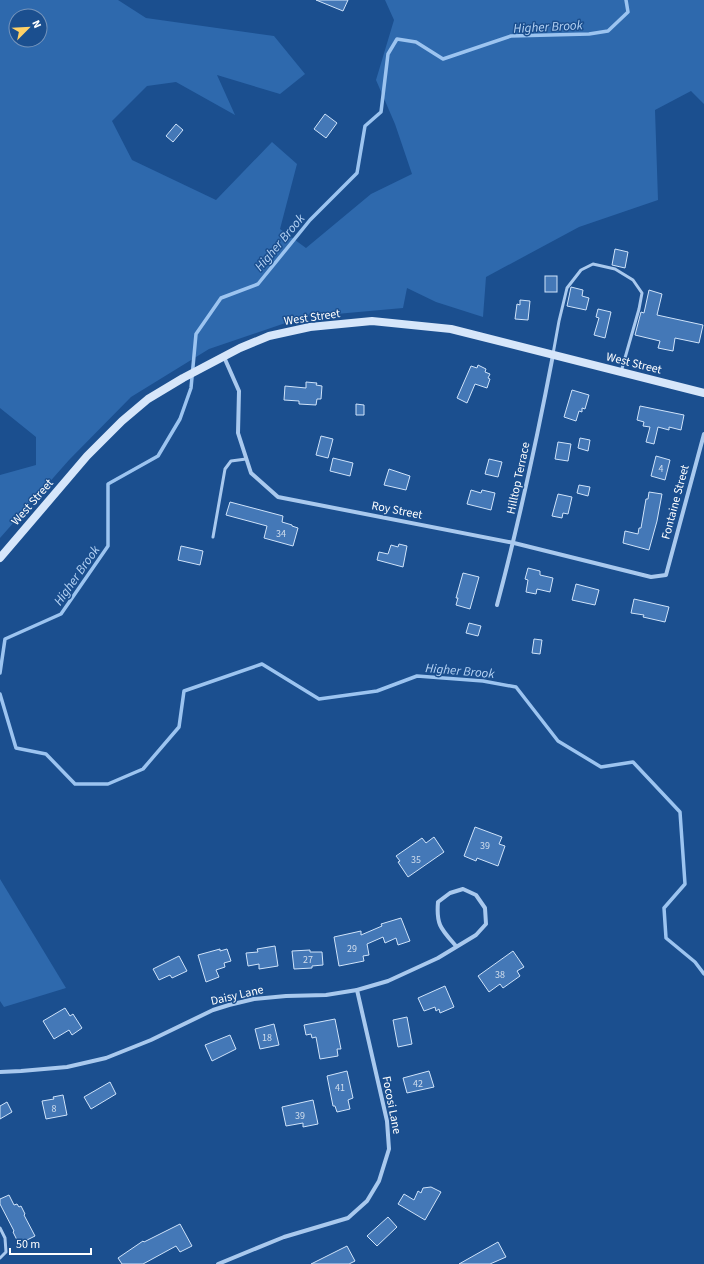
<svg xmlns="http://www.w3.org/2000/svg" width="704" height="1264" font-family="'Source Sans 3',sans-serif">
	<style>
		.green { fill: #2e69ad; fill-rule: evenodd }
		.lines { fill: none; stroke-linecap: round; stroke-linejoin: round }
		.stream { stroke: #9cc4f0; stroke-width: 3.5 }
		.building { fill: #4478b7; stroke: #cfe3fa }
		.service { stroke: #a9c9ee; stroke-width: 3 }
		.minor { stroke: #a9c9ee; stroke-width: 4 }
		.secondary { stroke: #d6e6fa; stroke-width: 8 }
		.labels { text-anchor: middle; stroke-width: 3; stroke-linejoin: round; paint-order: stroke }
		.number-label { font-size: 10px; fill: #d0dded }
		.street-label { font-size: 12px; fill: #fff; stroke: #1b4f8f }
		.water-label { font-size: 13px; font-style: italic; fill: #b5d3f5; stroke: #1b4f8f }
	</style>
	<rect width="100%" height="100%" fill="#1b4f8f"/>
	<g class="green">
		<path d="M0,0H118L146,18L274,36L305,74L280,94L217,75L235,115L176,82L147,86L112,121L132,160L216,200L272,142L297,164L280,229L306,248L371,194L412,174L395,124L376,80L394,20L385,0H704V104L691,91L655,110L658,200L579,227L486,277L483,317L436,302L407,288L403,308L303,317L209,349L131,397L69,460L0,538V475L36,465V437L0,408ZM16,16H40V40H16Z"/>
		<polygon points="0,879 66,988 4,1007 0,1001"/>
	</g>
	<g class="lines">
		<g class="stream">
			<polyline points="0,673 5,639 61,614 108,546 108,484 158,456 180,419 191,388 196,334 221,298 258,284 310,220 357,173 365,126 381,112 388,54 397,39 416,42 443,59 511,36 589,34 608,31 628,12 626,0"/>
			<polyline points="0,694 16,748 46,754 75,784 108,784 143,769 179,727 184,691 262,664 319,699 377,691 417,676 483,681 516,687 558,741 601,767 633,762 680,812 685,884 664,908 666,938 695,962 704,974"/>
		</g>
	</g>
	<g class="building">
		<polygon points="316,0 348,0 343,11"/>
		<polygon points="325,114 337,123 326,138 314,129"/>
		<polygon points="176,124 183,130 173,142 166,136"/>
		<polygon points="615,249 628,252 625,268 612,265"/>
		<rect x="545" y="276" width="12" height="16"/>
		<polygon points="571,287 583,290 582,296 589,298 586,310 567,306"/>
		<polygon points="649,290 662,294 657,315 703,325 699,343 675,338 673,351 658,348 660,341 635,335 641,312 644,313"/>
		<polygon points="520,300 530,301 528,320 515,319 517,304 520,305"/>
		<polygon points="598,309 611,312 605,338 594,335 599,318 596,317"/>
		<polygon points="478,365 486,369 485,372 490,374 488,378 490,379 487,388 475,384 467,403 457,398 471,366 477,368"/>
		<polygon points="306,382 317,383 316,385 322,386 321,399 317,399 316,405 299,404 299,401 284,400 285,386 306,388"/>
		<polygon points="572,390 589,395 585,409 582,408 582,412 579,411 576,421 564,417"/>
		<polygon points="356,404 364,405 364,415 356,415"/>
		<polygon points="640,406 684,415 681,430 669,427 669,430 658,427 654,444 646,442 650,427 643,426 644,422 637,420"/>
		<polygon points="321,436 333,439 328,458 316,455"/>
		<polygon points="580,438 590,440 588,451 578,448"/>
		<polygon points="558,442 571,444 568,461 555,459"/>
		<polygon points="656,456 670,460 665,480 651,476"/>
		<polygon points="333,458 353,463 350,476 330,471"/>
		<polygon points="489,459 502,462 498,477 485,474"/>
		<polygon points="389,469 410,476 406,490 384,485"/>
		<polygon points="579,485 590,487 588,496 577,493"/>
		<polygon points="471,490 481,493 482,490 495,493 491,510 467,504"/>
		<polygon points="649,492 662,494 657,521 649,550 623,543 625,531 638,534 639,528 641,528 646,499 648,499"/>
		<polygon points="558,494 572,497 568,514 563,513 562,518 552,516"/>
		<polygon points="230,502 283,516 282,522 292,525 292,526 298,528 293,546 264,538 267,526 226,515"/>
		<polygon points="399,544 407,546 403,567 377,560 379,552 388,554 391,545 398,547"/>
		<polygon points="181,546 203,551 200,565 178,560"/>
		<polygon points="528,568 540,571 540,575 553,578 550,592 537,589 536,594 526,592 528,580 525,579"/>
		<polygon points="463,573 479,577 470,609 456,605 458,598 456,598"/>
		<polygon points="576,584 599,590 595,605 572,600"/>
		<polygon points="634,599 669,607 665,622 643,617 644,615 631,613"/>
		<polygon points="469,623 481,626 478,636 466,633"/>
		<polygon points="534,639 542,640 540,654 532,653"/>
		<polygon points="475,827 502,837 499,844 505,846 498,866 477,858 476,861 464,856"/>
		<polygon points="434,837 444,852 408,877 398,862 400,861 396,856 422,838 426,843"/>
		<polygon points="401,918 410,941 398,945 396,938 385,943 383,937 367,944 369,955 363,956 364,961 339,966 334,937 361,931 361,935 382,926 381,924"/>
		<polygon points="275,946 278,966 259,969 259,964 248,966 246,953 258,952 257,949"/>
		<polygon points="220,949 220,951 227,949 231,961 224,963 225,967 216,970 219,977 206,982 198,955"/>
		<polygon points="310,950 310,952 322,952 323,965 312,966 312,968 294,969 292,951"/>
		<polygon points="513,951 524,967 517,971 520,976 503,988 500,984 489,992 478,976"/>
		<polygon points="179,956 187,971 172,978 170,975 159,980 153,969"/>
		<polygon points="445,986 454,1007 440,1013 439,1009 436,1011 435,1007 424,1011 418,998"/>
		<polygon points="65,1008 70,1016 73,1014 82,1028 72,1035 69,1030 54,1039 43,1021"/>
		<polygon points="407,1017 412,1044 398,1047 393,1020"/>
		<polygon points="335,1019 341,1049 337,1049 338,1056 320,1059 316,1037 312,1038 311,1034 306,1035 304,1025"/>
		<polygon points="274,1024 279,1045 260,1049 255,1029"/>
		<polygon points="230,1035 236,1049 212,1061 205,1045"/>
		<polygon points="347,1071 353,1098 348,1100 350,1109 337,1112 335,1106 333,1106 327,1076"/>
		<polygon points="429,1071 434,1087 407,1093 403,1078"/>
		<polygon points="110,1082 116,1094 91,1109 84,1097"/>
		<polygon points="63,1095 67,1115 46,1119 42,1101 54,1099 53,1097"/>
		<polygon points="313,1100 318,1124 303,1127 303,1123 286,1126 282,1107"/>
		<polygon points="7,1102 12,1112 0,1119 0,1106"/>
		<polygon points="431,1187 441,1192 425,1220 398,1204 404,1194 414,1200 418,1191 421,1193 423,1188"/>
		<polygon points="9,1195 14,1205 17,1204 19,1207 21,1206 25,1214 24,1215 35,1236 19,1244 13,1232 14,1231 0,1204 0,1199"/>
		<polygon points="388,1217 397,1227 377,1246 367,1236"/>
		<polygon points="180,1224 192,1246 180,1252 176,1246 143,1264 122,1264 118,1258 143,1241 144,1242"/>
		<polygon points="498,1242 506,1257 490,1264 459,1264"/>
		<polygon points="347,1246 355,1261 349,1264 311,1264"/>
	</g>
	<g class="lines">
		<g class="service">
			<polyline points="553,354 559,321 567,288 581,270 593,264 615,269 633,280 642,293 639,309 621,372"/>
			<polyline points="213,537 225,469 231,461 246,459"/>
			<polyline points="0,1228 5,1238 6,1252 0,1258"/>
		</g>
		<g class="minor">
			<polyline points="224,357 239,391 238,433 251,473 278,497 514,543 651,577 666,575 704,434"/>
			<path d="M497,605C519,522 537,439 553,355"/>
			<path d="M0,1072L21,1071L67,1067L106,1058L151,1040L213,1010L229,1005L254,999L286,996L326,995L357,990L388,981L438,958L476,935L486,924L485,908L476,895L463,889L450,893L438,902C436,925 441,929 456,946"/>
			<polyline points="218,1264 284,1237 348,1218 367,1201 379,1181 389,1149 387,1121 357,990"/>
		</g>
		<polyline class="secondary" points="0,558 87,456 122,421 148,399 183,378 240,348 269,336 310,327 372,321 451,329 704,393"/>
	</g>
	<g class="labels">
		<g class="number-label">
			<text x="661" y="472">4</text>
			<text x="281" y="537">34</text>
			<text x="485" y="849">39</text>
			<text x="416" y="863">35</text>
			<text x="352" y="952">29</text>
			<text x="308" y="963">27</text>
			<text x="500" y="978">38</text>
			<text x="267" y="1041">18</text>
			<text x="418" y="1087">42</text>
			<text x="340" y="1091">41</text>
			<text x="54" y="1112">8</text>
			<text x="300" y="1119">39</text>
		</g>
		<g class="street-label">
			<text transform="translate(312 317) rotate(-8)" y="4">West Street</text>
			<text transform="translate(634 363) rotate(14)" y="4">West Street</text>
			<text transform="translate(518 478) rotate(-78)" y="4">Hilltop Terrace</text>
			<text transform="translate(32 502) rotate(-49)" y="4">West Street</text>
			<text transform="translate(675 502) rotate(-75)" y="4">Fontaine Street</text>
			<text transform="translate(397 510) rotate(11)" y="4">Roy Street</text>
			<text transform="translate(237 995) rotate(-13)" y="4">Daisy Lane</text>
			<text transform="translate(392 1105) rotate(79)" y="4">Focosi Lane</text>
		</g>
		<g class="water-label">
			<text transform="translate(548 26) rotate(-3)" y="5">Higher Brook</text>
			<text transform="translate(279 242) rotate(-50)" y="5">Higher Brook</text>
			<text transform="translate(76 575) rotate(-55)" y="5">Higher Brook</text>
			<text transform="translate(460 670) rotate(5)" y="5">Higher Brook</text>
		</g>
	</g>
	<g transform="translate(28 28) rotate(66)"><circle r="19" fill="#1b4f8f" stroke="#7695bc"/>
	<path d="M0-3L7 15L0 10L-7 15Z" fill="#ffd166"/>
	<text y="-6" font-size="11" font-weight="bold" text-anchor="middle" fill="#ffffff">N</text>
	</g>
	<path d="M10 1248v6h81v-6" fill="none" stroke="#ffffff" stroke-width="2"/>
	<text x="16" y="1248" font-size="12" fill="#ffffff" stroke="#1b4f8f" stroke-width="3" paint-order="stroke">50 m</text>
</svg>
